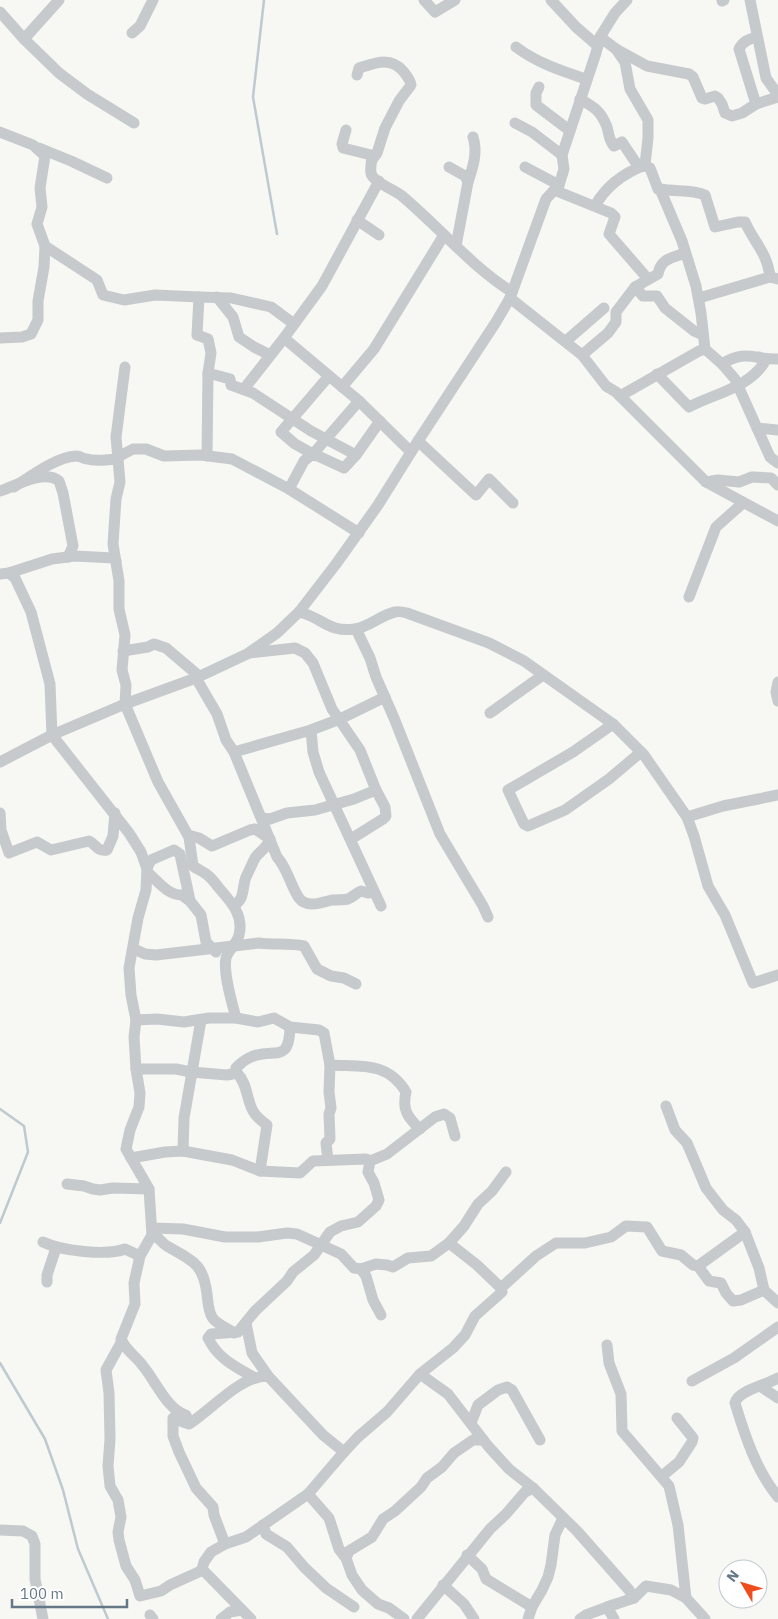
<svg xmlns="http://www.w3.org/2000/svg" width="778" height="1619" font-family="'IBM Plex Sans',sans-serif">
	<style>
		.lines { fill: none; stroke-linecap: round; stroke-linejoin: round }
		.stream { stroke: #bdcace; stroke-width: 2.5 }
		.minor { stroke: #c6cacd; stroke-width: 11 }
	</style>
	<rect width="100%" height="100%" fill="#f7f7f3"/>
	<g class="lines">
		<g class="stream">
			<polyline points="264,0 253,97 277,234"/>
			<polyline points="0,1109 24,1126 28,1152 0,1223"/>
			<polyline points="0,1363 45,1439 63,1490 78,1549 108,1619"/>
		</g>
		<g class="minor">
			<polyline points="59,0 24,39 59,73 87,94 134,123"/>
			<polyline points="424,0 435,12 455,0"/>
			<polyline points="551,0 576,27 598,46"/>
			<polyline points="750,0 766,78 778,95"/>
			<polyline points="722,1 724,0"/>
			<polyline points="0,12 24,39"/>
			<polyline points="132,33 140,26 153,0"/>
			<polyline points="600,37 616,49 625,62 630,89 648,120 648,138 645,165"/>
			<path d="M516,47C537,63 562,71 586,79"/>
			<polyline points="616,49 647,66 689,74 693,77 702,98 705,99 715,96 718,98 722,104 725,113 732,116 742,113 756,104 778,97"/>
			<path d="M357,75L359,68C375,63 390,56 403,71C406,75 410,79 411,85L399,101L385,128L377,153L372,160"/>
			<polyline points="539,87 536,93 536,105 569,130"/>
			<path d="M580,99C594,107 601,111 607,127C609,134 609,141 614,146L622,142L636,163L650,168L658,189H660L682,241L696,286L701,313L705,349L722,364L735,379L770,457L778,463"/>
			<path d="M756,104L739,49C743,41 749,39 757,37"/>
			<polyline points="515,123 532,132 562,155"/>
			<path d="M346,130L342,144L343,148L371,155C373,162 368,172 373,177C379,185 394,189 402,196C439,227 471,266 512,292"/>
			<polyline points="0,132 33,145 45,156 40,188 42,207 37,224 45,246 44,267 38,301 38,320 31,334 22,337 0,338"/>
			<polyline points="39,148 71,161 107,178"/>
			<polyline points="449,167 465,176 468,182 456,246"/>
			<polyline points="525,167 559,185"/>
			<polyline points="379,181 322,286 284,338 359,401 411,452"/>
			<path d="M468,182C473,167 478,152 473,137"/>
			<path d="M660,189C675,192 692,189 705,195L715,227L738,222H745C755,244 767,252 770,277"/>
			<polyline points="554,190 611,213 615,217 609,234 648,279"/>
			<path d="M595,206C606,186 624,173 645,165"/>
			<polyline points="357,220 379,235"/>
			<polyline points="45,246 97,280 103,295 124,300 155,295 199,297 197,335 208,339 211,353 208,373 230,379 231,385 253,393 311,431 356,455"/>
			<polyline points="635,287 643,296 657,296 665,308 694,331 703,335"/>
			<polyline points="199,297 231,298 271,307 294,324"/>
			<polyline points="217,297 233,317 239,337 254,347 270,355"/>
			<polyline points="510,298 582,355 606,386 616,392 706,482 778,521"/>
			<polyline points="699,298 770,277 778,279"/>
			<polyline points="566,341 604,308"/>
			<path d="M582,355L608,333L616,322V312L635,287L658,274C661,258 672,258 685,253"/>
			<path d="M722,364C745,349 755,360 778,359"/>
			<path d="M657,374L689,407C713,394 748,388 764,363L759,357"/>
			<polyline points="329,376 281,432 295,444 313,454 359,401"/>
			<polyline points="342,387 374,349 444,235"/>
			<polyline points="244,389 284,338"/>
			<polyline points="620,396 699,351 705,349"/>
			<polyline points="757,428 778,430"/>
			<polyline points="418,441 476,495 489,479 513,503"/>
			<polyline points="207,456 208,373"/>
			<polyline points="118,457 133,449 146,449 164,456 201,455 232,459 289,489 359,533"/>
			<polyline points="118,459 116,437 125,367"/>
			<polyline points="706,482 718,480 739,482 752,477 771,478 778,485"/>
			<path d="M14,487C31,476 56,457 76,456C81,456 83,459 87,459C97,462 108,459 118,459L120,482L116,499L113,544L119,581V609L125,635L122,670L126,685L125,704L158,782L189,837L193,866C197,869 202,871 206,874C211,877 215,883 219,888C231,902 244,915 239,935C237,944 228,950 226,958C223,973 232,1003 236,1018"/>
			<polyline points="289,489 304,461 311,455 318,456 344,468 356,455 380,421"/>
			<path d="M0,491C16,486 44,469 59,481L63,493L73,546L68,557"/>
			<polyline points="9,573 52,559 75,556 113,558 116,561"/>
			<path d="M0,574L9,573L15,578L31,612L50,684L52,735L129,833L141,852L147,869L146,890L138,918L129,968L131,995L136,1020L134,1037L136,1069L140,1093L139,1107L130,1130L126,1149L149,1189L152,1235L140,1256L134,1283L135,1304L121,1339C125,1350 136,1356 143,1366C155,1380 168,1411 186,1415L189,1424C213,1409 239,1376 268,1376"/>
			<polyline points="689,597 716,527 743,503"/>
			<path d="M299,612C322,617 328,633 355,629C369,627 381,615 395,612C398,611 403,612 407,613L489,643L524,661L613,724L644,755L687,817L694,836L708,886L725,915L753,983L778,975"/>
			<polyline points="356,629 370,658 376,677 394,718 440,834 483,906 488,917"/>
			<polyline points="123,651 148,647 154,644 166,648 199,676"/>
			<polyline points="249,653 295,648 305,653 313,663 332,709 360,750 376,790 385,807 386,816 383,819 351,839"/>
			<path d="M196,678L217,714L226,740L234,752L277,857C288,869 290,885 299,898C307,909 323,902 332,900C337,900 343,900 348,899C353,897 356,893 361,891L368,893L373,892"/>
			<polyline points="778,701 776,692 778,682"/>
			<polyline points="490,713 543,675"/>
			<polyline points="613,724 573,752 508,790 524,824 528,826 565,810 609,779 641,752"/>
			<polyline points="311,730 313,752 319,772 381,906"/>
			<polyline points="234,752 311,730 340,719 385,697"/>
			<polyline points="0,762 52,735 125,704 196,678 247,654 277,633 299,612 336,564 378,505 418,441 496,322 510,298 546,199 559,185 564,169 562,155 596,53 600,37 615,13 627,0"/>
			<path d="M0,813L1,830L9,853L37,842L51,850L89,841C96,844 97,852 107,850L113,836L115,813"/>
			<polyline points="687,817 723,806 778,795"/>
			<polyline points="262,818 270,819 287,813 315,810 354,799 376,790"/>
			<path d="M188,835L199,838L212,846L250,830L255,829L270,839C267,848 260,851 255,858C252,864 249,871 246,877C242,887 245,900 234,905"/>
			<path d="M147,868L151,860L174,850L180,854C183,870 187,885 190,901"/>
			<path d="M147,872C158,881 167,895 182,895L190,901L201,915L206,942L216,952"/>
			<path d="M134,949L145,954L156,955L259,943C274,945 289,943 304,946L317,969L331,976L344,978L356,984"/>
			<polyline points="136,1020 157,1019 184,1022 209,1018 236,1018 258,1022 274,1018 290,1027 319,1030 324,1033 330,1065 329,1092 331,1108 329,1114 330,1139 326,1143 328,1160"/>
			<path d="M330,1065C361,1067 387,1061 406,1092C402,1109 407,1117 420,1129"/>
			<path d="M136,1069H176L191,1072L227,1075L237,1073C249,1085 246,1103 255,1114C258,1118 263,1122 267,1125L260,1171"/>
			<path d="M237,1073L236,1068L238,1066C242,1062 246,1059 251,1057C274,1047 289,1065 290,1027"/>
			<polyline points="666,1106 675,1130 687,1143 706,1188 723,1210 736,1220 745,1232 759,1268 764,1290 778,1303"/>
			<polyline points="183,1151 184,1118 201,1020"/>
			<polyline points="131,1158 165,1152 183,1151 232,1160 260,1171 300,1173 313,1161 366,1159 370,1161 387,1154 435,1117 444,1114 450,1118 455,1136"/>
			<polyline points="67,1184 84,1186 93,1189 100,1190 113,1188 149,1189"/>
			<polyline points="152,1228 183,1229 225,1237 258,1237 287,1233 297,1234 341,1254 354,1268 361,1269 376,1264 387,1265 393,1267 408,1258 431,1256 449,1243 464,1226 478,1204 492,1191 506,1172"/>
			<path d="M152,1235C159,1236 161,1243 167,1246C192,1261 203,1262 207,1294C208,1302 208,1310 212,1317C216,1324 227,1328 234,1333"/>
			<path d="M43,1242C61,1251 107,1256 125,1249L140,1256"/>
			<polyline points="449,1243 477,1265 501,1288"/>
			<polyline points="698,1266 745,1232"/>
			<polyline points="361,1269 366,1276 373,1300 381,1315"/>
			<polyline points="47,1282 47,1275 56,1248"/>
			<polyline points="246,1323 252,1353 268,1376 323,1435 344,1452 308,1494 329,1518 339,1549 346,1558 352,1575 362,1590 378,1604 389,1608 404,1619"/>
			<polyline points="122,1341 106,1370 109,1393 110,1439 108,1466 110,1486 118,1500 121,1517 118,1532 119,1540 126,1566 135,1580 140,1596 161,1591 170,1585 203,1570"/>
			<polyline points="607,1345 609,1363 621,1394 622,1431 669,1486 678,1525 686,1598"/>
			<polyline points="420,1374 448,1394 488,1446 509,1469 533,1488 577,1531 629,1590 634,1598"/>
			<path d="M255,1378C236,1367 218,1359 208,1338L211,1334L238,1332L255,1311L287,1281L293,1272L314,1255L330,1232L341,1226L358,1222L376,1206L379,1200L374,1183L368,1172L370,1161"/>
			<path d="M778,1378C767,1385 738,1390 735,1403C745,1436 756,1470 778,1497"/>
			<polyline points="692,1381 734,1358 778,1327"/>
			<polyline points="760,1386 778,1398"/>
			<polyline points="186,1423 173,1418 173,1436 179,1452 196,1488 213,1507 214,1515 225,1544"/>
			<polyline points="471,1423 478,1405 498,1390 507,1387 512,1390 540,1440"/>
			<polyline points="344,1452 358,1437 387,1412 420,1374 453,1348 465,1335 475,1316 502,1292 501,1288 536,1256 556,1243 585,1243 611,1237 626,1226 647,1227 662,1251 681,1255 693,1265 698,1266 709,1281 721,1283 726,1293 733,1301 741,1300 764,1290"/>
			<polyline points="662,1476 679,1462 692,1442 693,1438 677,1418"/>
			<polyline points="263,1525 266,1534 287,1547 304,1567 326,1588 354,1607"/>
			<polyline points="0,1530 23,1531 32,1536 35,1544 35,1579 43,1619"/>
			<polyline points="467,1555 482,1569 486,1579 532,1607"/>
			<polyline points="346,1558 349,1551 372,1537 383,1519 395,1511 421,1487 427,1478 442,1467 454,1453 473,1440 483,1440"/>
			<polyline points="443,1585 464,1604 474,1619"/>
			<polyline points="150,1615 153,1619"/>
			<polyline points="221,1619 230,1612 242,1610"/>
			<polyline points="251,1619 202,1569 204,1562 211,1552 225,1544 246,1537 308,1494"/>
			<polyline points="417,1619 490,1529 506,1514 525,1492 533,1488"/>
			<polyline points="528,1619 532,1607 542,1590 548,1577 551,1565 555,1535 563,1518"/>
			<polyline points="580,1619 586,1615 613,1605"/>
			<polyline points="614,1619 607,1607 634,1598 646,1586 671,1590 686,1598 705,1619"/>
		</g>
	</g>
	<g transform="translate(743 1584) rotate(308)"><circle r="24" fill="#ffffff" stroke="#c1c9cf"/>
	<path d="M0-4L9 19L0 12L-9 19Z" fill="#ef4e1c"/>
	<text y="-8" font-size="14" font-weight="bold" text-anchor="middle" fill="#647787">N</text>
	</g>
	<path d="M12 1599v8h115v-8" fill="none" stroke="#647787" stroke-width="2.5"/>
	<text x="20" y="1599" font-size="15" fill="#647787" stroke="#ffffff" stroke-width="4" paint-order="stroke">100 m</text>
</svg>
